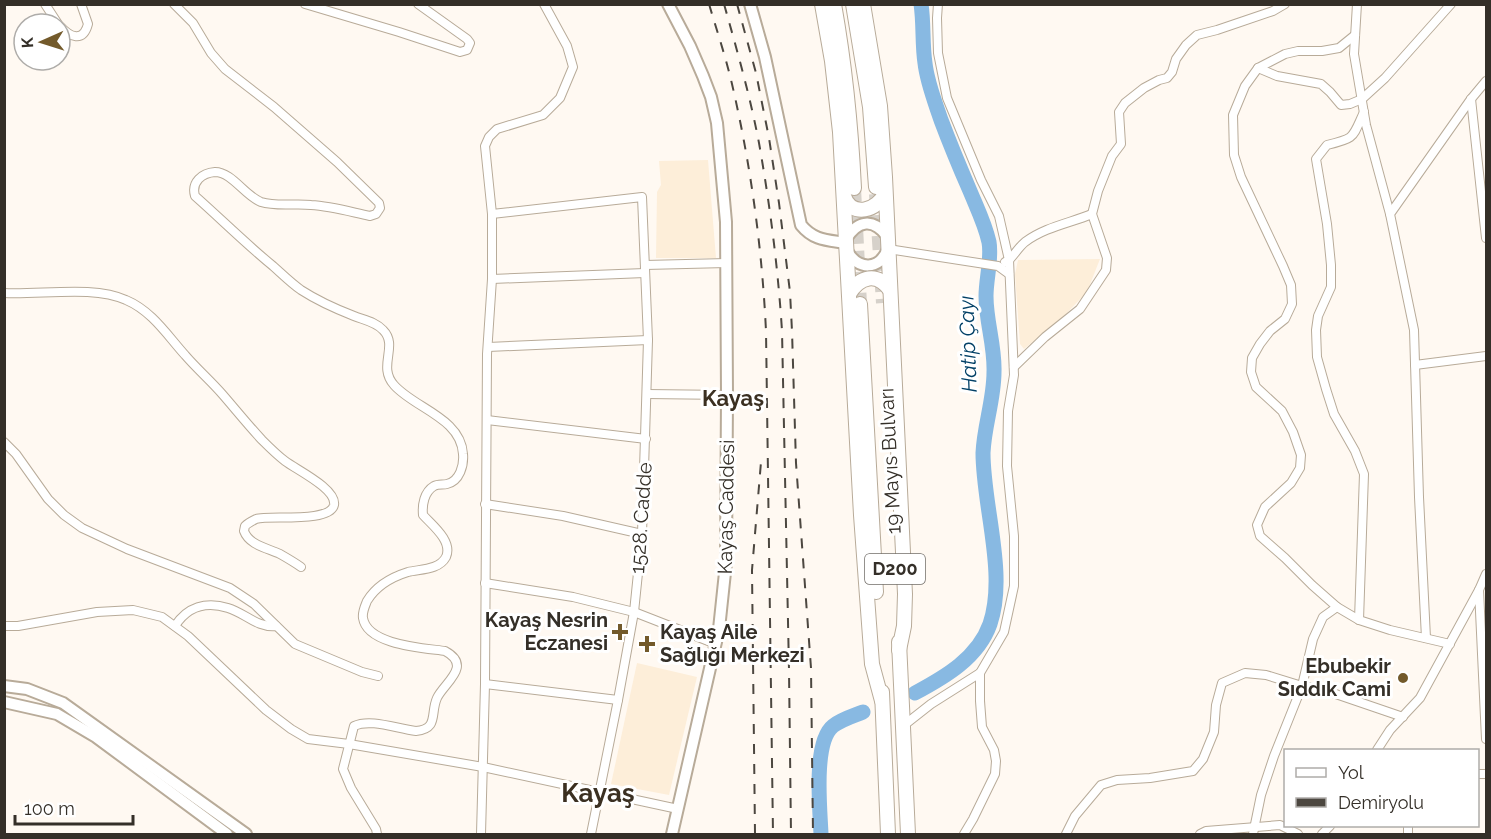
<svg xmlns="http://www.w3.org/2000/svg" width="1491" height="839" font-family="Raleway,sans-serif">
	<style>
		.built { fill: #fdeed9 }
		.lines { fill: none; stroke-linecap: round; stroke-linejoin: round }
		.river { stroke: #88b9e2; stroke-width: 15 }
		.highway-tunnel { stroke: #d6d1ca; stroke-width: 14; stroke-dasharray: 14 7; stroke-linecap: butt }
		.street-casing { stroke: #b8ab99; stroke-width: 10 }
		.secondary-casing { stroke: #b8ab99; stroke-width: 14 }
		.highway-casing { stroke: #b8ab99; stroke-width: 16 }
		.street { stroke: #fff; stroke-width: 8 }
		.secondary { stroke: #fff; stroke-width: 10 }
		.highway { stroke: #fff; stroke-width: 14 }
		.rail { stroke: #4c4740; stroke-width: 2; stroke-dasharray: 10 10; stroke-linecap: butt }
		.poi-dot { fill: #735a2b; stroke: #fff; stroke-width: 2 }
		.labels { text-anchor: middle; stroke-width: 6; stroke-linejoin: round; paint-order: stroke }
		.shield { fill: #fff; stroke: #716d68; stroke-width: 1.5 }
		.shield-label { font-size: 18px; font-weight: bold; fill: #342f28 }
		.street-label { font-size: 20px; fill: #342f28; stroke: #fff }
		.poi-label { font-size: 20px; font-weight: bold; fill: #342f28; stroke: #fff; text-anchor: end }
		.water-label { font-size: 21px; font-style: italic; fill: #024066; stroke: #fff }
		.quarter-label { font-size: 22px; font-weight: bold; fill: #3b3022; stroke: #fff }
		.district-label { font-size: 26px; font-weight: bold; fill: #3b3022; stroke: #fff }
	</style>
	<rect width="100%" height="100%" fill="#fff9f2"/>
	<g class="built">
		<polygon points="708,160 716,258 656,258 657,192 661,185 659,161"/>
		<polygon points="1100,259 1087,292 1063,317 1024,349 1020,344 1015,274 1018,260"/>
		<polygon points="637,663 697,677 669,795 611,784"/>
	</g>
	<g class="lines">
		<g class="river">
			<path d="M915,693C945,677 978,658 990,624C1007,574 983,506 983,453C984,426 994,400 994,372C995,346 986,322 986,296C986,279 992,258 989,242C985,224 977,208 970,191C960,168 950,144 941,120C935,102 927,82 925,63C922,44 924,24 921,4"/>
			<path d="M821,834C820,809 813,742 833,726C842,719 853,716 863,712"/>
		</g>
		<g class="highway-tunnel">
			<polyline points="854,188 860,304"/>
			<polyline points="876,194 883,303"/>
		</g>
		<g class="street-casing">
			<g id="street">
				<polyline points="45,4 58,24"/>
				<path d="M174,4L193,23L211,53L225,69L274,107L337,162L379,203L380,208L376,214L370,216C351,212 331,206 311,205C295,203 277,207 261,202C245,196 232,172 215,172C202,173 191,182 195,196C221,219 246,244 273,266C282,274 291,283 301,290C318,301 336,309 354,316C364,320 376,322 383,330C399,346 377,366 394,385C414,408 461,418 463,454C464,465 460,481 447,484C443,485 438,484 434,486C424,492 422,505 423,515C432,525 453,541 446,557C439,570 421,569 408,572C392,577 376,586 367,601C365,606 362,612 363,618C367,645 424,648 445,651C473,666 444,683 437,698C430,713 439,729 416,731C397,729 371,718 354,726L343,769L351,788L376,829L377,834"/>
				<polyline points="305,4 399,32 460,52 467,50 470,43 467,39 418,4"/>
				<polyline points="1357,4 1354,54 1366,125 1390,214"/>
				<path d="M60,26C70,37 83,43 88,24L81,4"/>
				<polyline points="1355,35 1339,48 1322,51 1298,51 1285,54 1258,68 1245,86 1233,115 1234,155 1241,177 1283,266 1291,285 1292,304 1285,319 1270,331 1260,344 1252,358 1251,372 1256,387 1282,411 1293,432 1301,455 1300,468 1291,483 1265,507 1257,525 1260,536 1285,558 1312,585 1337,607 1359,620 1390,630 1450,644"/>
				<polyline points="1258,68 1277,76 1321,84 1330,92 1341,105 1350,104 1362,99 1385,78 1451,4"/>
				<polyline points="1471,99 1486,238"/>
				<polyline points="492,214 642,197 648,340 642,534 634,612 618,700 591,834"/>
				<polyline points="888,249 998,266 1009,274"/>
				<path d="M1005,262L1009,260C1014,255 1019,247 1025,242C1045,227 1070,223 1092,214"/>
				<polyline points="645,265 727,263"/>
				<polyline points="492,279 645,273"/>
				<path d="M4,293C41,295 94,285 126,300C152,311 167,335 185,355C197,369 211,381 223,395C236,410 248,425 262,440C269,447 277,455 285,461C297,470 337,489 334,505C330,523 270,515 256,519C252,521 248,523 245,526L244,531C249,545 267,548 280,554C287,558 294,562 301,567"/>
				<polyline points="488,347 648,340"/>
				<polyline points="1415,365 1486,356"/>
				<polyline points="1014,367 1045,337 1080,309 1106,270 1107,258 1092,214 1098,191 1112,156 1121,144 1119,112 1125,103 1144,88 1159,80 1167,78 1172,72 1176,59 1186,45 1197,35 1217,30 1273,11 1285,4"/>
				<polyline points="647,394 727,395"/>
				<polyline points="487,420 646,439"/>
				<polyline points="4,442 16,454 48,499 64,515 82,528 127,549 230,588 254,604 295,644 362,672 378,676"/>
				<polyline points="485,504 563,516 642,534"/>
				<polyline points="1486,574 1479,590 1486,739"/>
				<polyline points="485,583 573,597 634,612 716,644"/>
				<path d="M1359,620L1364,474L1355,451L1334,414L1326,389L1317,357L1316,330L1318,316L1331,287V265L1327,224L1316,159L1327,145C1356,138 1352,138 1364,112"/>
				<polyline points="4,626 18,626 97,612 133,610 162,617 188,636 266,710 291,729 308,739 349,744 483,767 678,809"/>
				<path d="M175,626C187,607 206,601 228,608C245,613 257,628 276,626"/>
				<polyline points="1426,638 1419,497 1414,330 1390,214 1471,99 1486,81"/>
				<polyline points="485,684 618,700"/>
				<polyline points="903,726 931,704 980,673 1004,632 1014,586 1014,536 1007,466 1008,411 1014,375 1009,260 999,216 981,180 947,98 938,53 937,18 938,4"/>
				<polyline points="1377,750 1390,730 1420,698 1479,590"/>
				<polyline points="1478,774 1486,774"/>
				<polyline points="481,834 485,684 487,354 492,279 492,214 485,146 489,137 497,129 543,115 560,98 573,67 567,46 544,4"/>
				<polyline points="964,834 973,819 995,774 996,761 994,750 982,727 980,701 980,673"/>
				<polyline points="1066,834 1075,816 1101,785 1117,780 1150,778 1193,771 1203,759 1214,732 1216,705 1222,683 1245,673 1266,675 1302,686 1321,689 1403,717"/>
				<polyline points="1200,834 1206,831 1280,825 1298,834"/>
				<polyline points="1253,834 1261,795 1274,756 1302,686 1313,639 1323,617 1337,607"/>
				<polyline points="1322,834 1330,826"/>
				<polyline points="1408,834 1408,826"/>
			</g>
		</g>
		<g class="secondary-casing">
			<g id="secondary">
				<polyline points="668,4 690,46 703,76 711,97 717,123 726,222 727,395 726,563 719,629 672,834"/>
				<path d="M750,4L765,57L801,225C814,241 828,240 846,243"/>
				<path d="M846,239C858,220 873,218 887,236"/>
				<path d="M847,251C858,270 879,271 888,249"/>
				<polyline points="4,686 27,689 63,703 246,834"/>
				<polyline points="4,702 57,714 96,737 227,834"/>
			</g>
		</g>
		<g class="highway-casing">
			<g id="highway">
				<polyline points="822,4 832,61 840,132 861,515 872,664 882,701"/>
				<path d="M834,4C845,66 851,126 854,188"/>
				<polyline points="853,4 870,107 876,187"/>
				<polyline points="863,4 880,106 885,177 905,594 904,626 899,650"/>
				<path d="M844,196C851,218 879,211 885,192"/>
				<path d="M849,294C860,276 877,272 890,290"/>
				<polyline points="860,304 876,592"/>
				<polyline points="899,642 908,834"/>
				<polyline points="882,692 888,834"/>
			</g>
		</g>
		<use href="#street" class="street"/>
		<use href="#secondary" class="secondary"/>
		<use href="#highway" class="highway"/>
		<g class="rail">
			<path d="M709,4C717,31 726,58 732,84C751,166 762,248 766,331L773,834"/>
			<path d="M724,4C737,50 750,96 759,143C770,205 778,268 782,331L789,670L791,834"/>
			<polyline points="737,4 756,73 769,138 779,203 790,292 792,331 796,463 811,668 813,834"/>
			<polyline points="755,834 752,570 761,462"/>
		</g>
	</g>
	<g class="poi-dot">
		<path d="M617 623h6v6h6v6h-6v6h-6v-6h-6v-6h6z"/>
		<path d="M644 635h6v6h6v6h-6v6h-6v-6h-6v-6h6z"/>
		<circle cx="1403" cy="678" r="6"/>
	</g>
	<g class="labels">
		<rect class="shield" x="865" y="554" width="60" height="30" rx="4.5"/>
		<g class="shield-label">
			<text x="895" y="575">D200</text>
		</g>
		<g class="street-label">
			<text transform="translate(890 461) rotate(-93)" y="7">19 Mayıs Bulvarı</text>
			<text transform="translate(726 507) rotate(-89)" y="7">Kayaş Caddesi</text>
			<text transform="translate(641 518) rotate(-86)" y="7">1528. Cadde</text>
		</g>
		<g class="poi-label">
			<text x="608" y="627">Kayaş Nesrin<tspan x="608" dy="23">Eczanesi</tspan></text>
			<text x="660" y="639" text-anchor="start">Kayaş Aile<tspan x="660" dy="23">Sağlığı Merkezi</tspan></text>
			<text x="1391" y="673">Ebubekir<tspan x="1391" dy="23">Sıddık Cami</tspan></text>
		</g>
		<g class="water-label">
			<text transform="translate(968 344) rotate(-92)" y="7">Hatip Çayı</text>
		</g>
		<g class="quarter-label">
			<text x="733" y="406">Kayaş</text>
		</g>
		<g class="district-label">
			<text x="598" y="802">Kayaş</text>
		</g>
	</g>
	<rect width="1491" height="839" fill="none" stroke="#342f28" stroke-width="12"/>
	<rect x="1284" y="749" width="195" height="78" fill="#ffffff" stroke="#aeaca9" stroke-width="1.5"/>
	<rect x="1296" y="768" width="30" height="9" fill="#ffffff" stroke="#aeaca9" stroke-width="1.5"/>
	<text x="1338" y="779" font-size="18" fill="#342f28">Yol</text>
	<rect x="1296" y="798" width="30" height="9" fill="#4c4740" stroke="#aeaca9" stroke-width="1.5"/>
	<text x="1338" y="809" font-size="18" fill="#342f28">Demiryolu</text>
	<g transform="translate(42 42) rotate(267)"><circle r="28" fill="#ffffff" stroke="#aeaca9" stroke-width="1.5"/>
	<path d="M0-4.5L10 22L0 15L-10 22Z" fill="#735a2b"/>
	<text y="-9" font-size="16" font-weight="bold" text-anchor="middle" fill="#342f28">K</text>
	</g>
	<path d="M15 815v9h118v-9" fill="none" stroke="#342f28" stroke-width="3"/>
	<text x="24" y="815" font-size="18" fill="#342f28" stroke="#ffffff" stroke-width="4.5" paint-order="stroke">100 m</text>
</svg>
